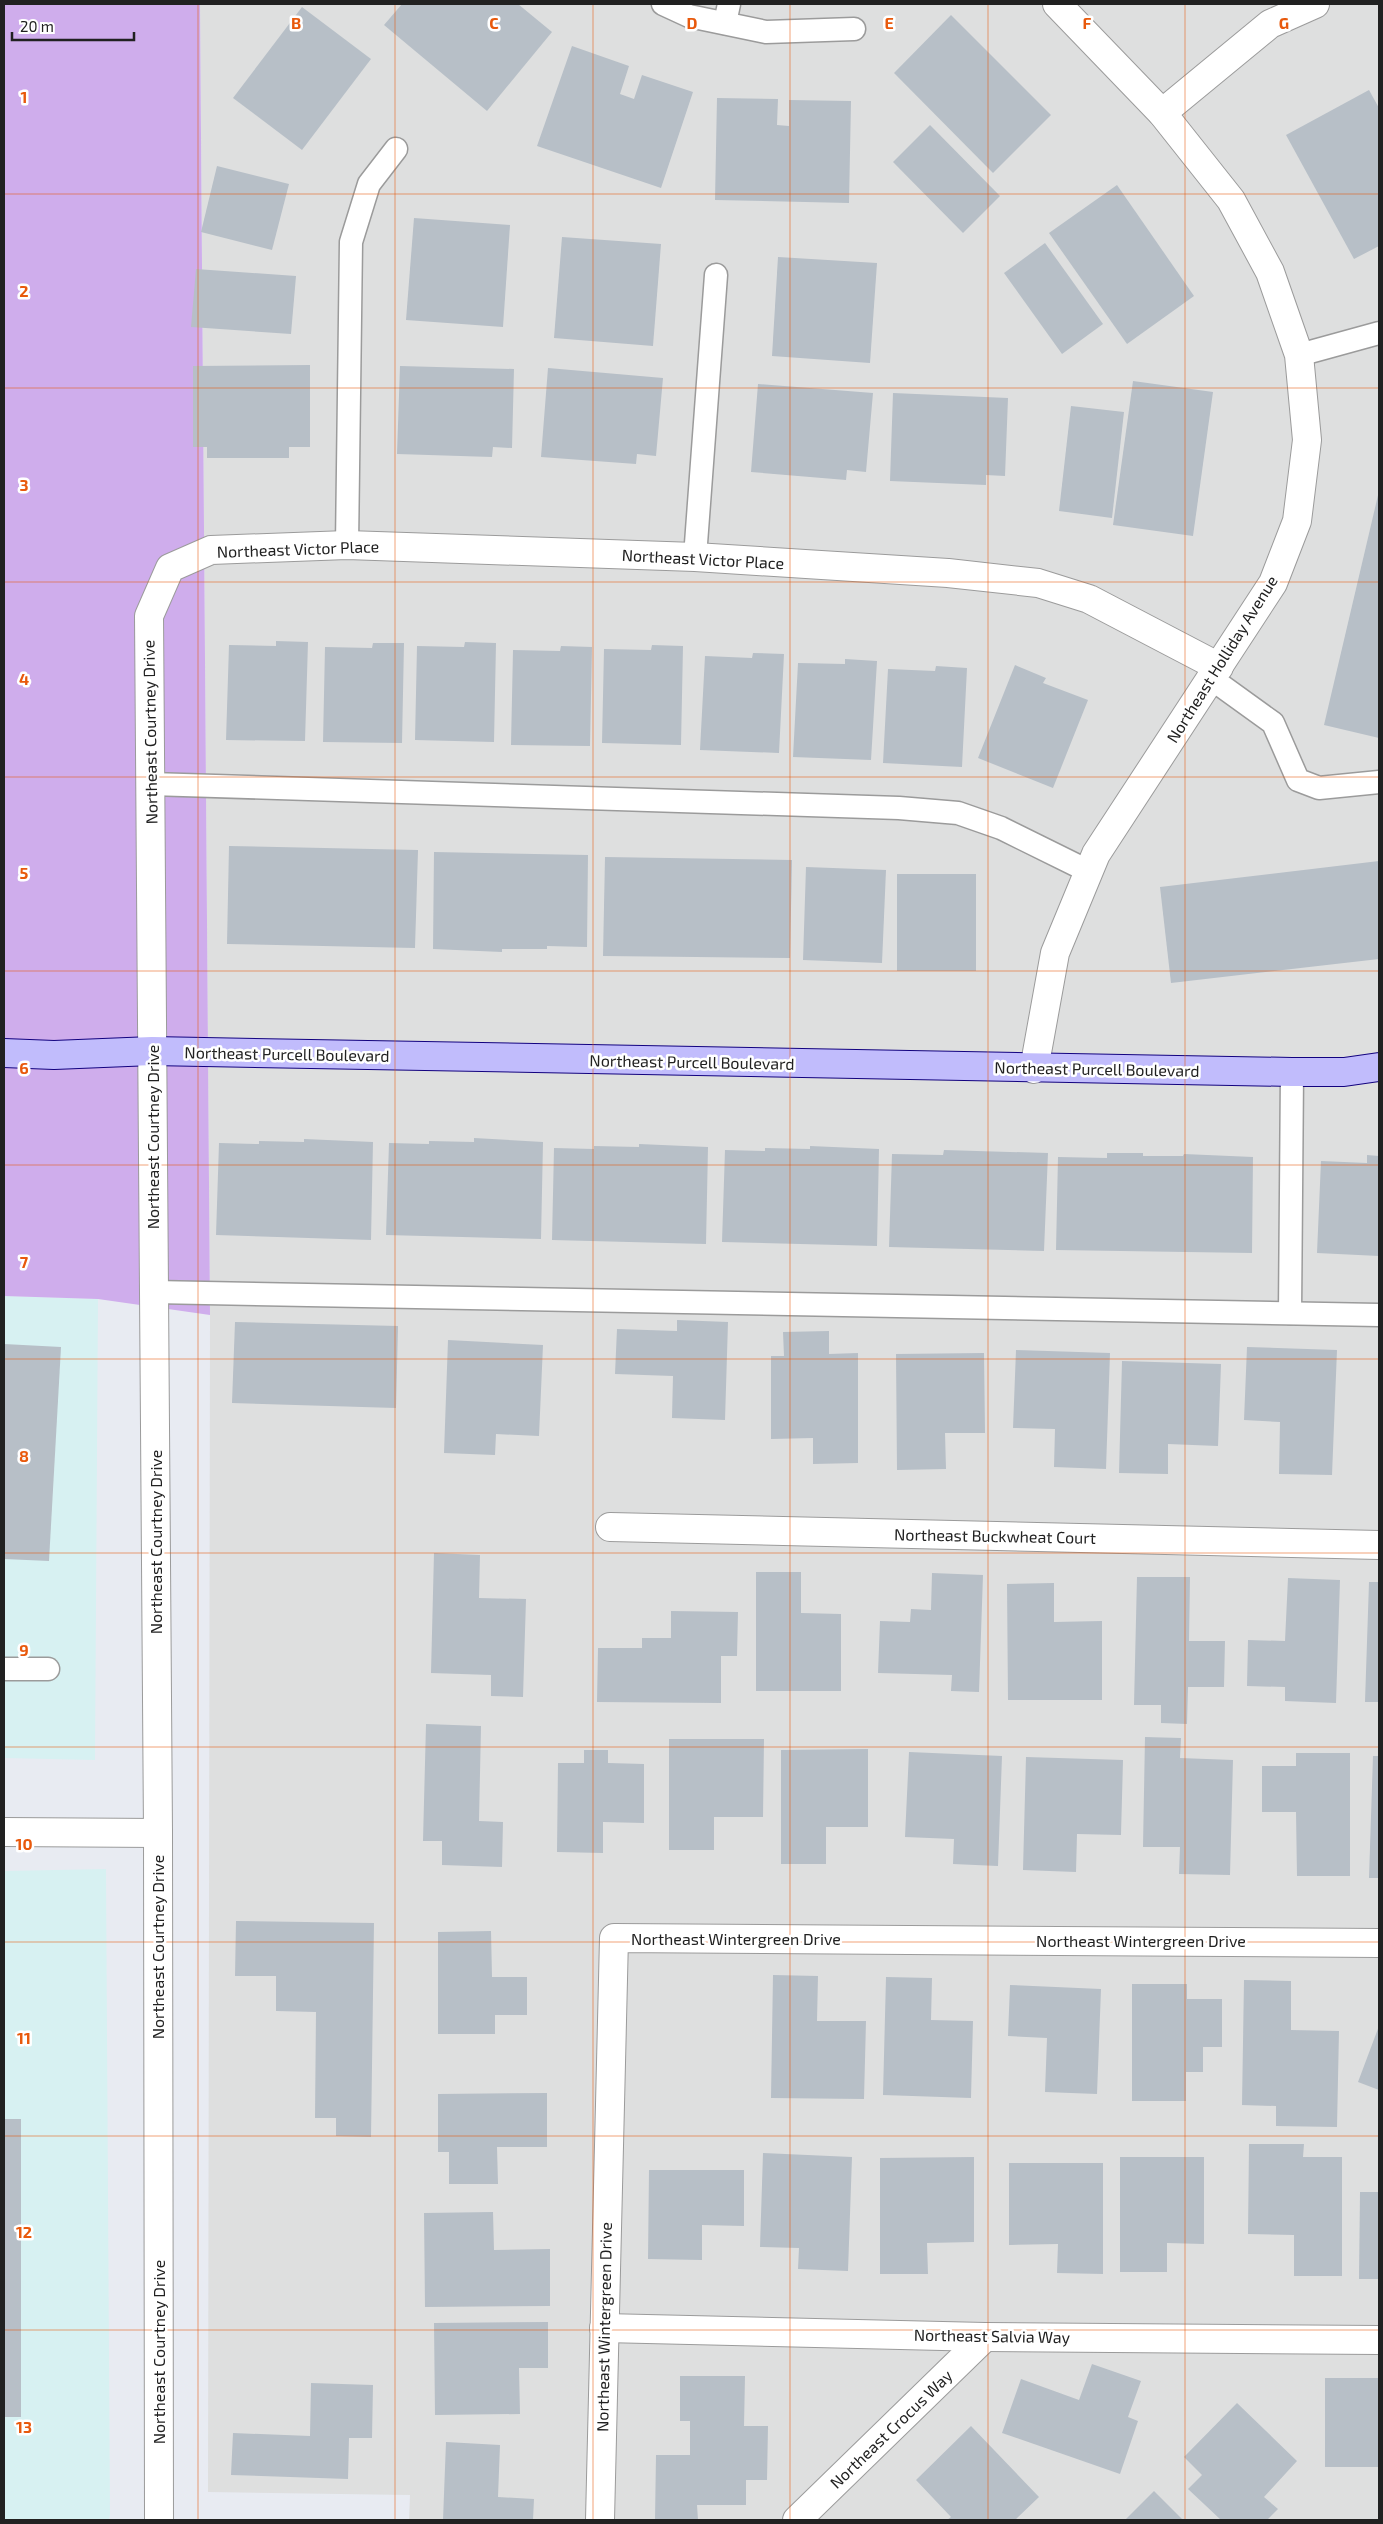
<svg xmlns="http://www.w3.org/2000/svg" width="1383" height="2524" font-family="'Exo 2',sans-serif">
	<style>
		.residential { fill: #dedfdf }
		.commercial { fill: #d7f1f2 }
		.grass { fill: #cfadec }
		.building { fill: #b7bfc7 }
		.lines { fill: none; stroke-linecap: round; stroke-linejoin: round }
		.lane-casing { stroke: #9b9b9b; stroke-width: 25 }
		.street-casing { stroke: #9b9b9b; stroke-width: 30 }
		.secondary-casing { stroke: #12027f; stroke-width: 30 }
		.lane { stroke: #fff; stroke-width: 22 }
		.street { stroke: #fff; stroke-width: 28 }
		.secondary { stroke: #c1bcfc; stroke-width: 28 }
		.grid { fill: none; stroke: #e8590c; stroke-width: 1; stroke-opacity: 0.55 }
		.labels { text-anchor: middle; stroke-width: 5; stroke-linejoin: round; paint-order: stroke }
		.street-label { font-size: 16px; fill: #212121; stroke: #fff }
		.grid-label { font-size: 16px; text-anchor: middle; font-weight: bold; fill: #e8590c; stroke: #fff; stroke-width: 5; stroke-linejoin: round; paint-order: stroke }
	</style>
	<rect width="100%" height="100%" fill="#e8ebf2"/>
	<polygon class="residential" points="200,4 1379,4 1379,2520 409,2520 410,2495 208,2492 210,1315"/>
	<g class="commercial">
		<polygon points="4,1296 98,1299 95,1760 4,1758"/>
		<polygon points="106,1869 110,2514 109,2520 4,2520 4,1871"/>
	</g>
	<polygon class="grass" points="4,4 200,4 210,1315 98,1299 4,1296"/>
	<g class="building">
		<polygon points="402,4 518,4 552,32 487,111 384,25"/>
		<polygon points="302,7 371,59 302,150 233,98"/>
		<polygon points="951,15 1051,115 993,173 894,73"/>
		<polygon points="572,46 629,66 620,94 634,99 642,75 693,92 661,188 537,146"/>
		<polygon points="1369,90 1379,108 1379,246 1354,259 1286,135"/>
		<polygon points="717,98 778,99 777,125 789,126 789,100 851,101 849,203 715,200"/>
		<polygon points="930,125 1000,196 963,233 893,162"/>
		<polygon points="217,166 289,184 272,250 201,232"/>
		<polygon points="1117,185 1194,296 1127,344 1049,233"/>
		<polygon points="414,218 510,225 503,327 406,320"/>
		<polygon points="562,237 661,244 653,346 554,338"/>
		<polygon points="1045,243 1103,324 1062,354 1004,273"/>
		<polygon points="778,257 877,263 870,363 772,356"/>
		<polygon points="196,269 296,276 291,334 191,327"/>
		<polygon points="310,365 310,447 289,447 289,458 207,458 207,447 193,447 193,366"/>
		<polygon points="400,366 514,369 512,448 493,447 492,457 397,454"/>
		<polygon points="548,368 663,378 656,456 637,454 636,464 541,457"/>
		<polygon points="1133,381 1213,392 1193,536 1113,525"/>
		<polygon points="758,384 873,393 866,472 847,470 846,480 751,472"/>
		<polygon points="893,393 1008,398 1005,476 986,475 986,485 890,481"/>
		<polygon points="1071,406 1124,412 1112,518 1059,511"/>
		<polygon points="1379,491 1379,738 1324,725"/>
		<polygon points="276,641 308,642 305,741 226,740 229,645 276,646"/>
		<polygon points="465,642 496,643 494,742 415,740 417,646 464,647"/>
		<polygon points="373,643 404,643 402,743 323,742 325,647 372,648"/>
		<polygon points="652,645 683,646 681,745 602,743 604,649 651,650"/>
		<polygon points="561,646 592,647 590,746 511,745 513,650 560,651"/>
		<polygon points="753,653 784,654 779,753 700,750 705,656 752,658"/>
		<polygon points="845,659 877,661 871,760 793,757 798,663 845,664"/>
		<polygon points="1015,665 1046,678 1043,683 1088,700 1053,788 978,758"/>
		<polygon points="936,666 967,668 962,767 883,763 888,669 935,671"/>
		<polygon points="229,846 418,850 415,948 227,944"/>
		<polygon points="434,852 588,855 587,947 547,946 547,949 502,949 502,952 433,949"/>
		<polygon points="605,857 792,860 790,958 603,956"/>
		<polygon points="1379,861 1379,959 1171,983 1160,887"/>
		<polygon points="806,867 886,870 882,963 803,960"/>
		<rect x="897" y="874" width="79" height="97"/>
		<polygon points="474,1138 543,1142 541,1239 386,1235 389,1143 429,1144 429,1141 474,1142"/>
		<polygon points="304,1139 373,1142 371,1240 216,1235 219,1143 259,1144 259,1141 304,1142"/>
		<polygon points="639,1144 708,1147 706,1244 552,1240 554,1148 594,1149 594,1146 639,1147"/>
		<polygon points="810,1146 879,1149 877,1246 722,1242 725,1150 765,1151 765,1148 810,1149"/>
		<polygon points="944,1150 1048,1153 1044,1251 889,1247 892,1154 943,1155"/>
		<polygon points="1107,1153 1143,1153 1143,1156 1183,1156 1184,1154 1253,1157 1252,1253 1056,1250 1058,1157 1107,1158"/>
		<polygon points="1367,1155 1379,1156 1379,1256 1317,1253 1321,1161 1367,1163"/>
		<polygon points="677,1320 728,1322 725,1420 672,1418 673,1376 615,1374 617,1329 677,1331"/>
		<polygon points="235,1322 398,1326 396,1408 232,1403"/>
		<polygon points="829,1331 829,1354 858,1353 858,1463 813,1464 813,1438 771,1439 771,1356 784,1356 783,1332"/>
		<polygon points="448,1340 543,1345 539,1436 496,1434 495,1455 444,1453"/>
		<polygon points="4,1344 61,1347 49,1561 4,1559"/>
		<polygon points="1247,1347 1337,1350 1332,1475 1279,1474 1280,1422 1244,1420"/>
		<polygon points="1016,1350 1110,1353 1106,1469 1054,1467 1055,1429 1013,1428"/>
		<polygon points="984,1353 985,1433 945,1433 946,1469 897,1470 896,1354"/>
		<polygon points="1122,1361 1221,1364 1218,1446 1168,1444 1168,1474 1119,1473"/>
		<polygon points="434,1553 480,1555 479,1598 526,1599 523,1697 491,1696 491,1675 431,1673"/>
		<polygon points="756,1572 801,1572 801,1613 841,1614 841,1691 756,1691"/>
		<polygon points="932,1573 983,1575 979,1692 951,1691 952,1675 878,1673 880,1621 910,1622 911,1609 931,1610"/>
		<polygon points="1137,1577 1190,1577 1189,1641 1225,1641 1224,1687 1188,1687 1187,1724 1161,1723 1161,1705 1134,1705"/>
		<polygon points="1288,1578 1340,1580 1336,1703 1285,1701 1285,1687 1247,1686 1248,1640 1285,1641"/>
		<polygon points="1369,1582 1379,1582 1379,1702 1365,1702"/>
		<polygon points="1054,1583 1054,1622 1102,1621 1102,1700 1008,1700 1007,1584"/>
		<polygon points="671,1611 738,1612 737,1656 721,1656 721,1703 597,1702 598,1648 642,1648 642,1638 671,1638"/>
		<polygon points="426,1724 481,1726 479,1821 503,1822 502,1867 442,1865 442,1841 423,1841"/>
		<polygon points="1145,1737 1181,1738 1180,1758 1233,1760 1230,1875 1179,1874 1180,1847 1143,1847"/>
		<polygon points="669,1739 764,1739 763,1817 714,1817 714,1850 669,1850"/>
		<polygon points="868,1749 868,1827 826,1827 826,1864 781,1864 781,1750"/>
		<polygon points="584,1750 608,1750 608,1763 644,1764 644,1823 603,1822 603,1853 557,1852 558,1763 584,1763"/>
		<polygon points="909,1752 1002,1756 998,1866 953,1864 954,1839 905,1837"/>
		<polygon points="1296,1753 1350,1753 1350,1876 1297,1876 1296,1812 1262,1812 1262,1766 1296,1766"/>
		<polygon points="1373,1756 1379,1756 1379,1878 1369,1878"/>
		<polygon points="1026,1757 1123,1760 1121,1835 1077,1834 1076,1872 1023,1870"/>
		<polygon points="236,1921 374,1923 371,2137 336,2136 336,2118 315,2118 316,2012 276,2011 276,1976 235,1976"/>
		<polygon points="491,1931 492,1977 527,1977 527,2015 495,2015 495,2034 438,2034 438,1932"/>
		<polygon points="773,1975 818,1976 817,2021 866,2021 864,2099 771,2098"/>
		<polygon points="886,1977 932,1978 931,2020 973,2021 971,2098 883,2095"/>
		<polygon points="1244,1980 1291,1981 1291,2030 1339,2031 1337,2127 1276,2126 1276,2106 1242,2105"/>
		<polygon points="1132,1984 1187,1984 1187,1999 1222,1999 1222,2047 1203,2047 1203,2072 1186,2072 1186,2101 1132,2101"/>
		<polygon points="1010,1985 1101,1989 1097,2094 1045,2092 1047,2038 1008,2036"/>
		<polygon points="1379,2026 1379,2090 1358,2082"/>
		<polygon points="547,2093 547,2147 497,2147 498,2184 449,2184 449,2152 438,2152 438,2094"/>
		<rect x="4" y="2119" width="17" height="298"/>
		<polygon points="1249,2144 1304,2144 1303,2157 1342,2157 1342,2276 1294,2276 1294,2235 1248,2234"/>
		<polygon points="763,2153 852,2157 848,2271 798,2269 799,2248 760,2247"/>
		<polygon points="974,2157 974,2242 927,2243 928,2274 880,2274 880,2158"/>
		<polygon points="1120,2157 1204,2157 1204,2244 1167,2243 1167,2272 1120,2272"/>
		<polygon points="1009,2163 1103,2163 1103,2274 1057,2273 1058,2244 1009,2245"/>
		<polygon points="649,2170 744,2170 744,2226 702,2225 702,2260 648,2259"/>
		<polygon points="1360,2192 1379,2192 1379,2279 1359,2279"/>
		<polygon points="493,2212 494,2250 550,2249 550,2306 425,2307 424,2213"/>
		<polygon points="548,2322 548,2368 519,2368 520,2414 435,2415 434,2323"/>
		<polygon points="1092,2364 1141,2381 1128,2417 1138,2421 1120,2474 1002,2433 1021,2379 1079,2400"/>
		<polygon points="680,2376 745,2376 744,2426 768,2426 767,2480 746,2480 746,2505 697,2505 698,2520 655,2520 656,2455 690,2455 690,2421 680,2421"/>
		<rect x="1325" y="2378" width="54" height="89"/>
		<polygon points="311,2383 373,2385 372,2438 349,2438 348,2479 231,2475 233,2433 310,2436"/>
		<polygon points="1237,2403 1297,2461 1264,2497 1278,2509 1267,2520 1221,2520 1188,2489 1202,2475 1184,2457"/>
		<polygon points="971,2426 1039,2497 1015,2520 947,2520 951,2517 916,2480"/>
		<polygon points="446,2442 500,2445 498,2497 534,2499 533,2520 443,2520"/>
		<polygon points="1154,2491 1183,2520 1125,2520"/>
	</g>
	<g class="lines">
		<g class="lane-casing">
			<g id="lane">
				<polyline points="663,4 689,16 766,32 854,29"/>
				<polyline points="725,23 729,4"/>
				<polyline points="1299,355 1379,333"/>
				<polyline points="347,545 351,242 369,184 396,149"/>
				<polyline points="695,557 716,275"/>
				<polyline points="1212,679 1273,723 1298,780 1319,788 1379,782"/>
				<polyline points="151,784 899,808 958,813 1001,828 1088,871"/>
				<polyline points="154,1292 1379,1315"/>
				<polyline points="1290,1313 1292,1072"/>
				<polyline points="4,1669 48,1669"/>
			</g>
		</g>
		<g class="street-casing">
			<g id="street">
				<polyline points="1162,113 1270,24 1315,4"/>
				<polyline points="1034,1069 1055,953 1096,854 1273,583 1297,521 1307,440 1299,355 1270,272 1231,200 1162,113 1057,4"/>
				<polyline points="610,1527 1379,1545"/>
				<polyline points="4,1832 158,1833"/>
				<polyline points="604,2328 985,2337 1379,2340"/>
				<polyline points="159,2520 158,1833 149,616 170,568 211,550 347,545 695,557 948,573 1038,583 1089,599 1219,667"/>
				<polyline points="600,2520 614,1938 1379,1943"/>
				<polyline points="797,2520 985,2337"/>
			</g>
		</g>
		<g class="secondary-casing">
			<polyline id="secondary" points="4,1053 54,1055 152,1051 1292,1072 1344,1072 1379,1067"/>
		</g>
		<use href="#lane" class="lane"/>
		<use href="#street" class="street"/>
		<use href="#secondary" class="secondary"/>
	</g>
	<path class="grid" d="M198,4V2520M395,4V2520M593,4V2520M790,4V2520M988,4V2520M1185,4V2520M4,194H1379M4,388H1379M4,582H1379M4,777H1379M4,971H1379M4,1165H1379M4,1359H1379M4,1553H1379M4,1747H1379M4,1942H1379M4,2136H1379M4,2330H1379"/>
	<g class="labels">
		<g class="street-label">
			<text transform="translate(298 549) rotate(-2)" y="6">Northeast Victor Place</text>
			<text transform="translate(703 559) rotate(3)" y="6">Northeast Victor Place</text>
			<text transform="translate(1222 659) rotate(-58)" y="6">Northeast Holliday Avenue</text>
			<text transform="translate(150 732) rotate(-91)" y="6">Northeast Courtney Drive</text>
			<text transform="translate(287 1054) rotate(1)" y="6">Northeast Purcell Boulevard</text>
			<text transform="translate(692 1062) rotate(1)" y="6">Northeast Purcell Boulevard</text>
			<text transform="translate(1097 1069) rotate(1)" y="6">Northeast Purcell Boulevard</text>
			<text transform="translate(153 1137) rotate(-90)" y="6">Northeast Courtney Drive</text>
			<text transform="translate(995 1536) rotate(1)" y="6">Northeast Buckwheat Court</text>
			<text transform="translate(156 1542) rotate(-90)" y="6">Northeast Courtney Drive</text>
			<text x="736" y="1945">Northeast Wintergreen Drive</text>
			<text x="1141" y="1947">Northeast Wintergreen Drive</text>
			<text transform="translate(158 1947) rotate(-90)" y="6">Northeast Courtney Drive</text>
			<text transform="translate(604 2327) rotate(-89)" y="6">Northeast Wintergreen Drive</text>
			<text transform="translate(992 2336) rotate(1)" y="6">Northeast Salvia Way</text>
			<text transform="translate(159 2352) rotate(-90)" y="6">Northeast Courtney Drive</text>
			<text transform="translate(891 2429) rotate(-44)" y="6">Northeast Crocus Way</text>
		</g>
	</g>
	<g class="grid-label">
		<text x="296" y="29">B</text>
		<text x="494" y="29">C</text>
		<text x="692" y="29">D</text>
		<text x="889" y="29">E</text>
		<text x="1087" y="29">F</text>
		<text x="1284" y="29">G</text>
		<text x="24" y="103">1</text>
		<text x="24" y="297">2</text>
		<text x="24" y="491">3</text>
		<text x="24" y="685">4</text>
		<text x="24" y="879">5</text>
		<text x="24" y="1074">6</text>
		<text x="24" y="1268">7</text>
		<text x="24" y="1462">8</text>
		<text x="24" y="1656">9</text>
		<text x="24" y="1850">10</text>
		<text x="24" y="2044">11</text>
		<text x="24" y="2238">12</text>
		<text x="24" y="2433">13</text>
	</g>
	<rect width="1383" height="2524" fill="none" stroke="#212121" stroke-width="10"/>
	<path d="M12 32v8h122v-8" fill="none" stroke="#212121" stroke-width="2.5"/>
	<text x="20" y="32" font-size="15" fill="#212121" stroke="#ffffff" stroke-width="4" paint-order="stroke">20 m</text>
</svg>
